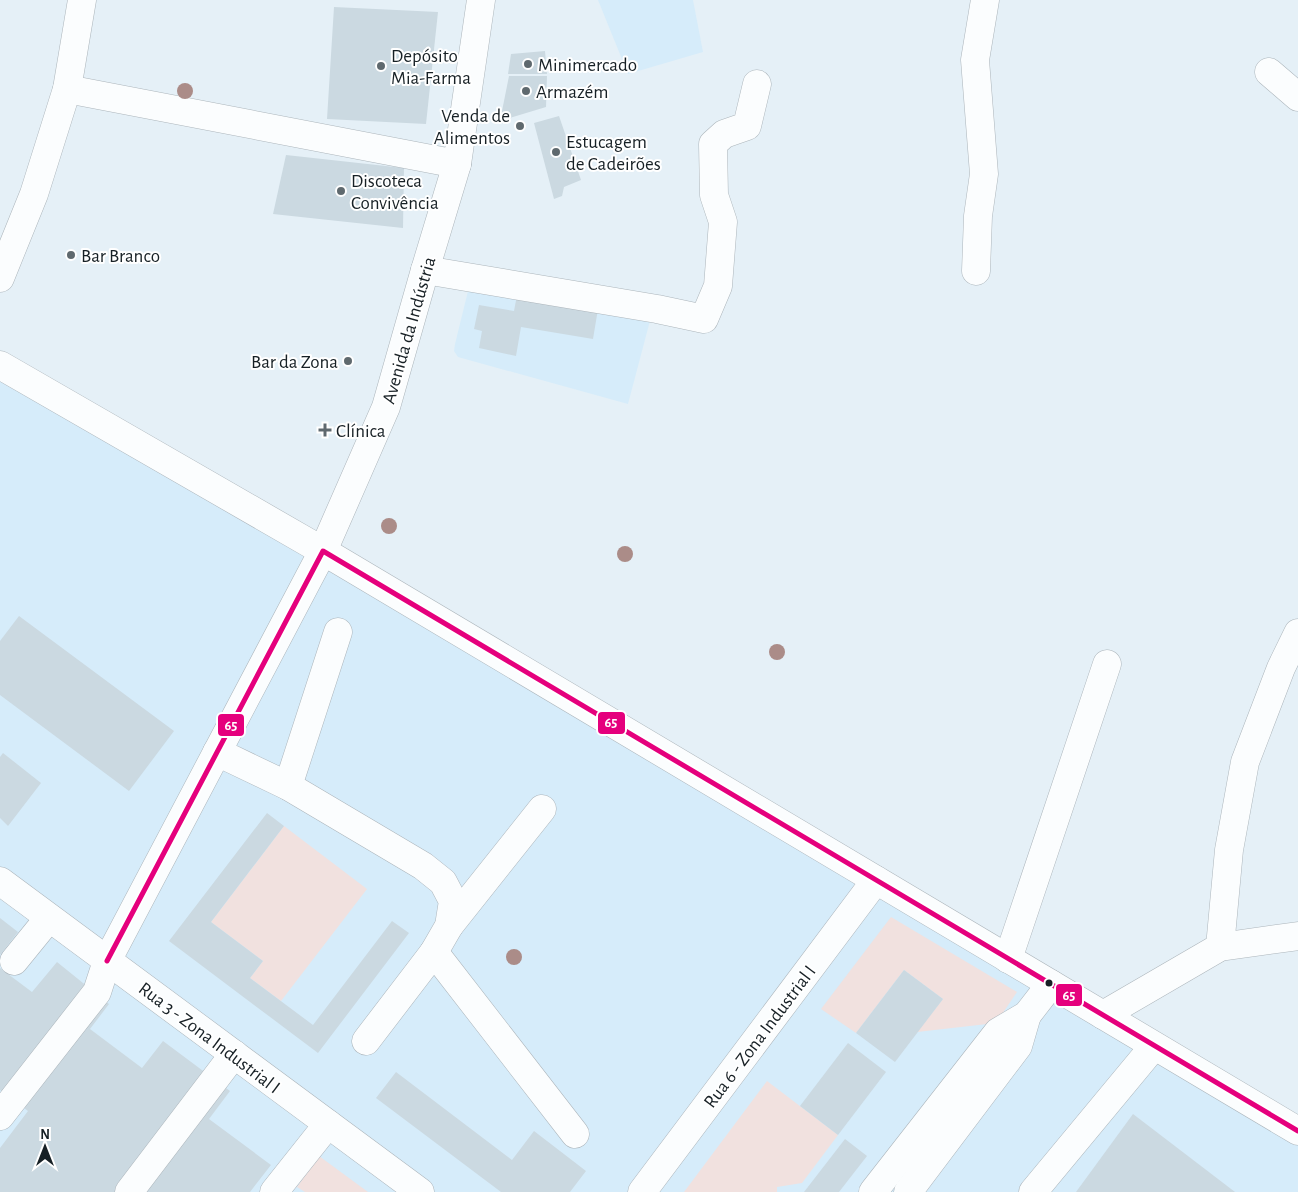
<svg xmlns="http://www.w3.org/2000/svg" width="1298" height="1192" font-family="'Alegreya Sans',sans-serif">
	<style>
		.built { fill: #d6ecfa }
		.green { fill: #f1e1df }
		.building { fill: #cbd9e1 }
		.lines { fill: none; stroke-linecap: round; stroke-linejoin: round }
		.minor-casing { stroke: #acb5bb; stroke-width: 29 }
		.minor { stroke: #fbfdfe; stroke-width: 28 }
		.bus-1-casing { stroke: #fff; stroke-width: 9 }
		.bus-1 { stroke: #e5007d; stroke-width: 5 }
		.tree { fill: #ab8c88 }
		.poi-dot { fill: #5f696e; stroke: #fff; stroke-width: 2 }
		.bus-dot { fill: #172025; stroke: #fff; stroke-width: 2 }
		.labels { text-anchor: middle; stroke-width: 4; stroke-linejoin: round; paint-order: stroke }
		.poi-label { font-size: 19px; fill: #172025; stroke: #fff; text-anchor: start }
		.street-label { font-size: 19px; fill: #172025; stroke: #fff }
		.line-badge { stroke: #fff; stroke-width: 2 }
		.badge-label { font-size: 14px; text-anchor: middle; font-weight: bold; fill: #fff }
	</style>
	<rect width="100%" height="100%" fill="#e5f0f7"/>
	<g class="built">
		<polygon points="598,0 693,0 703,52 628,74"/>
		<polygon points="469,287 651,317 628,404 458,357 454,351 455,344"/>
		<polygon points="0,365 1298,1131 1298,1192 0,1192"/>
	</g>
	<g class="green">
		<polygon points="284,826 367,889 281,1001 250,978 263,961 211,922"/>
		<polygon points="891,917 1017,992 996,1023 917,1032 943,999 904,970 856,1033 821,1009"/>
		<polygon points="767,1081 838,1135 802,1183 777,1187 777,1192 684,1192"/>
		<polygon points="319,1156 368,1192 305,1192 297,1187"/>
	</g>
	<g class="building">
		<polygon points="334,7 438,12 426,124 327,119"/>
		<polygon points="545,51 547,74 508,74 511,54"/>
		<polygon points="509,76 547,76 546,107 500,121"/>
		<polygon points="559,116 581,180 564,187 562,196 554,199 534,123"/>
		<polygon points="286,155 404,168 403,228 273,214"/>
		<polygon points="517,295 598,309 593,339 521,327 516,356 479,348 482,331 474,329 479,305 514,311"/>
		<polygon points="19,616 174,731 129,791 0,695 0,641"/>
		<polygon points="3,753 41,783 8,826 0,818 0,757"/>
		<polygon points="267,813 284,826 211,922 263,961 250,978 313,1025 392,921 409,933 318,1053 169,941"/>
		<polygon points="0,918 18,932 0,955"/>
		<polygon points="57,962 109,1004 90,1029 142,1068 163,1041 230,1091 209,1119 271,1165 250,1192 0,1192 0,1148 28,1111 0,1090 0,968 32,992"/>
		<polygon points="904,970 943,999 895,1062 856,1033"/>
		<polygon points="848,1043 886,1072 838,1135 800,1106"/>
		<polygon points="396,1072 512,1160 534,1131 586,1171 570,1192 501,1192 376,1098"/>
		<polygon points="1133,1114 1235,1192 1076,1192"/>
		<polygon points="845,1139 867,1156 839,1192 804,1192"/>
	</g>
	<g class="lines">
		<g class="minor-casing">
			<g id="minor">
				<polyline points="1269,72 1298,97"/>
				<polyline points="67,89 457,164"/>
				<polyline points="425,270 657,309 704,319 718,286 723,222 714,195 713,144 724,134 747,126 757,84"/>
				<polyline points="976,271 978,216 984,174 975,60 985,0"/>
				<polyline points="0,278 34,194 67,89 82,0"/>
				<polyline points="0,365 323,551 386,407 425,270 457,164 481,0"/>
				<polyline points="217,752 288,786 423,866 443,882 453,901 449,926 434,952 366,1041"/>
				<polyline points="288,786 338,632"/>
				<polyline points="0,881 420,1192"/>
				<polyline points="449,926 542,809"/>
				<polyline points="1220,947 1229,850 1245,762 1281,668 1298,633"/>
				<polyline points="434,952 575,1134"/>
				<polyline points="1008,959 1107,664"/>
				<polyline points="14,961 49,918"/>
				<polyline points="1103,1015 1220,947 1298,936"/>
				<polyline points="0,1116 97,992 107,961 323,551 1298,1131"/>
				<polyline points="129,1192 234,1054"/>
				<polyline points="274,1192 328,1124"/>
				<polyline points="642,1192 876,880"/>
				<polyline points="873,1192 998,1032 1027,1015 1051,984"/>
				<polyline points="908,1192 1018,1046 1027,1015"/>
				<polyline points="1033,1192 1154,1046"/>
			</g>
		</g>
		<use href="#minor" class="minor"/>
		<g class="bus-1-casing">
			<polyline id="bus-1" points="107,961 323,551 1298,1131"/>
		</g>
		<use href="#bus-1" class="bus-1"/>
	</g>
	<g class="tree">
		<circle cx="185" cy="91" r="8"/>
		<circle cx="389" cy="526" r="8"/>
		<circle cx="625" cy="554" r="8"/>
		<circle cx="777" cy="652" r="8"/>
		<circle cx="514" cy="957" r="8"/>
	</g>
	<g class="poi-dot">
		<circle cx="528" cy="64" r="5"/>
		<circle cx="381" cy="66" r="5"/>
		<circle cx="526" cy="91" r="5"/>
		<circle cx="520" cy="126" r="5"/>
		<circle cx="556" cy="152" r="5"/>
		<circle cx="341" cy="191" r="5"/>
		<circle cx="71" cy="255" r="5"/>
		<circle cx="348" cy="361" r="5"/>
		<path d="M322.5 422.5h5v5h5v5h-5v5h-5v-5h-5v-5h5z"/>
	</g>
	<circle class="bus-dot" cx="1049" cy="983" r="4.5"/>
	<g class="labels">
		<g class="poi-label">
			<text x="391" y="62">Depósito<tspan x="391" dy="22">Mia-Farma</tspan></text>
			<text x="538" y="71">Minimercado</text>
			<text x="536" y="98">Armazém</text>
			<text x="510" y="122" text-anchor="end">Venda de<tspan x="510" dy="22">Alimentos</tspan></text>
			<text x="566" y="148">Estucagem<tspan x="566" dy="22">de Cadeirões</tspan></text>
			<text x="351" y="187">Discoteca<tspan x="351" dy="22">Convivência</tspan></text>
			<text x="81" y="262">Bar Branco</text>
			<text x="338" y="368" text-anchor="end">Bar da Zona</text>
			<text x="336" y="437">Clínica</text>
		</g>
		<g class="street-label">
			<text transform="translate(408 330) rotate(-74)" y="7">Avenida da Indústria</text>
			<text transform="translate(759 1036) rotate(-53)" y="7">Rua 6 - Zona Industrial I</text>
			<text transform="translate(210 1037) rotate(37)" y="7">Rua 3 - Zona Industrial I</text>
		</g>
	</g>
	<g class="line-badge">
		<rect x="597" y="711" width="29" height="24" rx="5" fill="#e5007d"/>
		<rect x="217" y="713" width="28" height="24" rx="5" fill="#e5007d"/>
		<rect x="1055" y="983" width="28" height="24" rx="5" fill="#e5007d"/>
	</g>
	<g class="badge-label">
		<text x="611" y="727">65</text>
		<text x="231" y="730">65</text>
		<text x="1069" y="1000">65</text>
	</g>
	<g transform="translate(45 1147)" stroke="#ffffff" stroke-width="4" paint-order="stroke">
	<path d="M0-4L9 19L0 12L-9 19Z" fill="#172025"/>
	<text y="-8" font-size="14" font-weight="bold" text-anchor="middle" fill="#172025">N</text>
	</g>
</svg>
